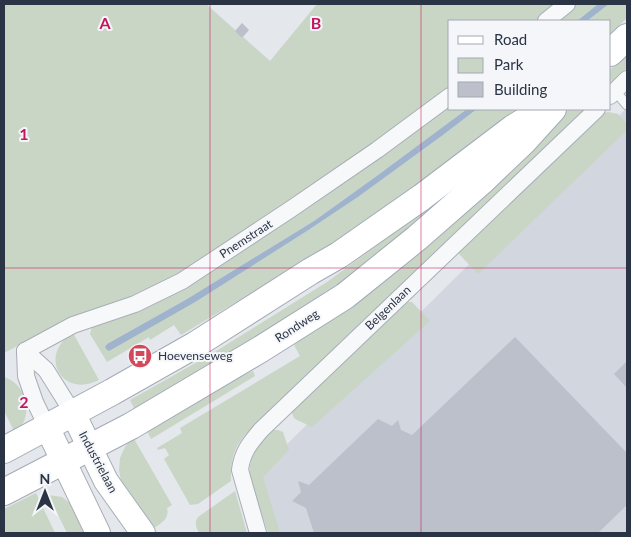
<svg xmlns="http://www.w3.org/2000/svg" width="631" height="537" font-family="Lato,sans-serif">
	<style>
		.built { fill: #d2d6de }
		.green { fill: #c9d6c5 }
		.water { fill: #9fb4cc }
		.building { fill: #bbc0ca }
		.lines { fill: none; stroke-linecap: round; stroke-linejoin: round }
		.service-casing { stroke: #a9aeb7; stroke-width: 11 }
		.minor-casing { stroke: #a9aeb7; stroke-width: 18 }
		.secondary-casing { stroke: #a9aeb7; stroke-width: 26 }
		.primary-casing { stroke: #a3abb8; stroke-width: 28 }
		.service { stroke: #f7f8fa; stroke-width: 9 }
		.minor { stroke: #f7f8fa; stroke-width: 16 }
		.secondary { stroke: #fff; stroke-width: 24 }
		.primary { stroke: #fff; stroke-width: 26 }
		.grid { fill: none; stroke: #c2185b; stroke-width: 1; stroke-opacity: 0.55 }
		.labels { text-anchor: middle; stroke-width: 4; stroke-linejoin: round; paint-order: stroke }
		.street-label { font-size: 12px; fill: #2b3445; stroke: #f4f6f9 }
		.poi-label { font-size: 12px; fill: #2b3445; stroke: #f4f6f9; text-anchor: start }
		.grid-label { font-size: 16px; text-anchor: middle; font-weight: bold; fill: #c2185b; stroke: #f4f6f9; stroke-width: 4; stroke-linejoin: round; paint-order: stroke }
	</style>
	<rect width="100%" height="100%" fill="#e4e7ec"/>
	<polygon class="built" points="627,108 627,533 273,533 257,474"/>
	<g class="green">
		<polygon points="4,4 206,4 270,61 317,4 559,4 537,21 450,21 450,89 354,159 179,275 122,301 67,320 4,353"/>
		<polygon points="576,4 598,4 577,21 555,21"/>
		<polygon points="609,4 627,4 627,18 610,34 610,21 587,21"/>
		<polygon points="627,53 627,68 610,85 610,70"/>
		<polygon points="450,104 450,109 467,109 378,175 314,221 187,299 107,344 105,347 106,349 197,301 307,231 358,197 443,135 477,109 524,109 371,225 306,260 181,335 174,325 150,340 149,337 107,362 90,334 92,326 112,319"/>
		<path d="M569,109H585L245,435C232,450 231,462 231,481L198,504L190,505L164,459L169,455L165,448L158,450L157,448L182,433L180,428L300,356L294,345L337,307L469,202Z"/>
		<polygon points="608,112 618,114 627,124 627,130 478,274 459,254 460,250 601,114"/>
		<polygon points="534,118 333,297 137,414 130,400 213,353 327,282 417,216"/>
		<polygon points="409,302 412,302 430,321 312,427 297,420 294,418 292,413 293,409 405,303"/>
		<path d="M73,333L99,380C62,399 37,355 73,333Z"/>
		<polygon points="253,371 255,376 151,439 145,427 188,399"/>
		<path d="M4,377C23,383 32,406 23,423C21,427 18,430 15,433L4,411Z"/>
		<path d="M273,430H278L283,432L289,450L263,477L280,533H268C264,519 248,478 250,466C253,451 263,440 273,430Z"/>
		<path d="M133,437L172,505L167,508C170,519 161,523 153,529L121,481L119,470L120,458L125,447Z"/>
		<path d="M235,491L247,533H199C196,527 194,523 198,517Z"/>
		<polygon points="36,493 55,533 4,533 4,509"/>
		<polygon points="48,495 62,497 75,507 91,533 67,533"/>
	</g>
	<g class="water">
		<polygon points="598,4 609,4 587,21 577,21"/>
		<polygon points="467,109 477,109 443,135 358,197 307,231 197,301 109,351 106,349 105,347 107,344 187,299 314,221 378,175"/>
	</g>
	<g class="building">
		<polygon points="242,23 249,30 242,38 235,31"/>
		<polygon points="515,337 627,453 627,505 598,533 314,533 306,508 292,501 301,492 298,481 309,485 378,419 392,426 398,420 401,430 412,435"/>
		<polygon points="627,361 627,388 614,374"/>
	</g>
	<g class="lines">
		<g class="service-casing">
			<polyline id="service" points="615,91 627,105"/>
		</g>
		<g class="minor-casing">
			<g id="minor">
				<polyline points="546,21 567,4"/>
				<polyline points="610,96 627,79"/>
				<polyline points="25,351 73,325 135,304 182,281 291,209 377,150 450,96"/>
				<polyline points="25,351 26,376 35,402 47,427"/>
				<polyline points="25,351 46,370 73,413"/>
				<path d="M258,533L240,470C242,452 250,443 261,430L597,109"/>
			</g>
		</g>
		<g class="secondary-casing">
			<g id="secondary">
				<polyline points="73,413 106,481 143,533"/>
				<polyline points="47,427 98,533"/>
			</g>
		</g>
		<g class="primary-casing">
			<g id="primary">
				<polyline points="610,53 627,37"/>
				<polyline points="4,450 112,392 195,345 311,271 339,255 422,197 513,128 533,116"/>
				<polyline points="4,492 131,426 261,349 345,296 417,238 481,182 524,141 553,109"/>
			</g>
		</g>
		<use href="#service" class="service"/>
		<use href="#minor" class="minor"/>
		<use href="#secondary" class="secondary"/>
		<use href="#primary" class="primary"/>
	</g>
	<path class="grid" d="M210,4V533M421,4V533M4,268H627"/>
	<defs>
		<g id="bus-disc" transform="scale(1.25)"><circle r="9.5" fill="#d1495b" stroke="#f4f6f9"/><path d="M-5-6H5V4H4V6H2V4H-2V6H-4V4H-5ZM-3.5-4V0h7V-4ZM-3.5 1.2v1.5H-2V1.2ZM2 1.2v1.5H3.5V1.2Z" fill="#fff"/></g>
	</defs>
	<g fill-rule="evenodd">
		<use href="#bus-disc" x="140" y="356"/>
	</g>
	<g class="labels">
		<g class="street-label">
			<text transform="translate(246 239) rotate(-33)" y="4">Pnemstraat</text>
			<text transform="translate(388 308) rotate(-44)" y="4">Belgenlaan</text>
			<text transform="translate(297 326) rotate(-33)" y="4">Rondweg</text>
			<text transform="translate(98 462) rotate(62)" y="4">Industrielaan</text>
		</g>
		<g class="poi-label">
			<text x="158" y="360">Hoevenseweg</text>
		</g>
	</g>
	<g class="grid-label">
		<text x="105" y="29">A</text>
		<text x="316" y="29">B</text>
		<text x="24" y="140">1</text>
		<text x="24" y="408">2</text>
	</g>
	<rect width="631" height="537" fill="none" stroke="#2b3445" stroke-width="10"/>
	<rect x="448" y="20" width="162" height="90" fill="#f4f6f9" stroke="#a4a8b1"/>
	<rect x="458" y="36" width="25" height="8" fill="#ffffff" stroke="#a4a8b1"/>
	<text x="494" y="45" font-size="15" fill="#2b3445">Road</text>
	<rect x="458" y="58" width="25" height="15" fill="#c9d6c5" stroke="#a4a8b1"/>
	<text x="494" y="70" font-size="15" fill="#2b3445">Park</text>
	<rect x="458" y="82" width="25" height="15" fill="#bbc0ca" stroke="#a4a8b1"/>
	<text x="494" y="95" font-size="15" fill="#2b3445">Building</text>
	<g transform="translate(45 492)" stroke="#f4f6f9" stroke-width="4" paint-order="stroke">
	<path d="M0-4L9 19L0 12L-9 19Z" fill="#2b3445"/>
	<text y="-8" font-size="14" font-weight="bold" text-anchor="middle" fill="#2b3445">N</text>
	</g>
</svg>
